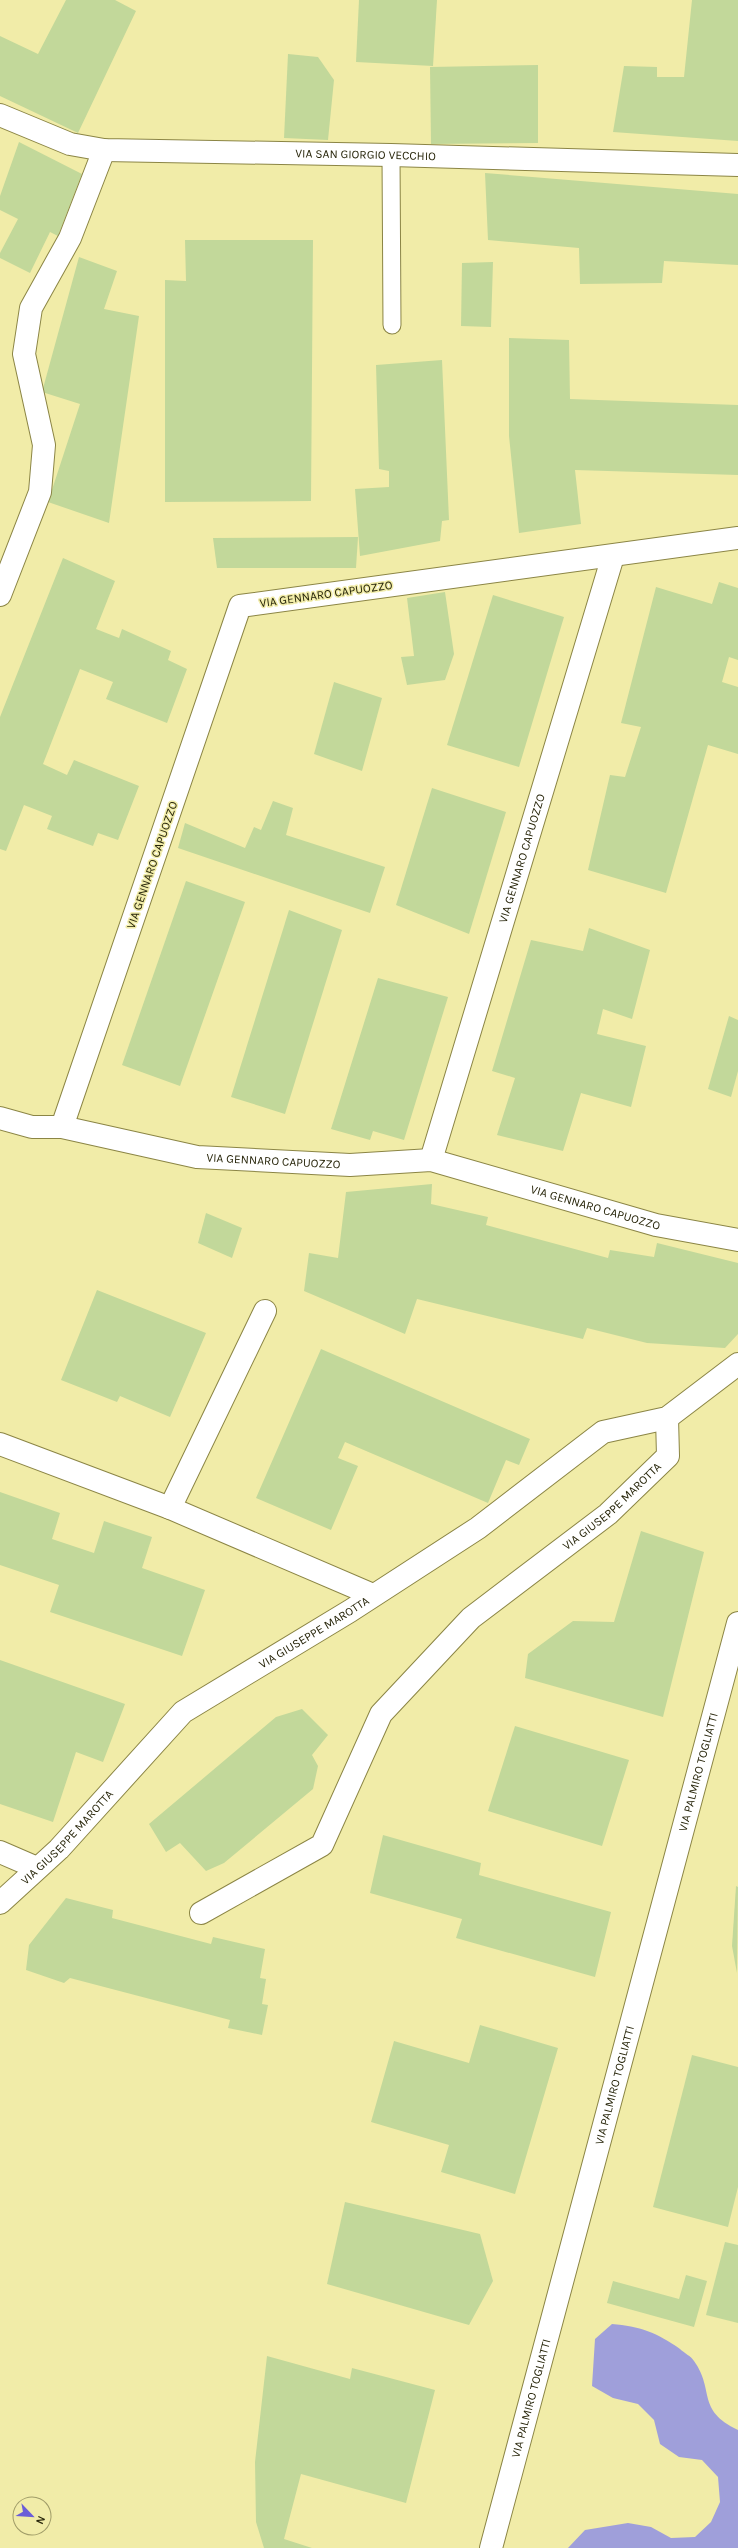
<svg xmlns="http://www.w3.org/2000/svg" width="738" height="2548" font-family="Karla,sans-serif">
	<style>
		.forest { fill: #9f9fda }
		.building { fill: #c2d89a }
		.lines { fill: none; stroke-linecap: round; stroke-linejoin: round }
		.service-casing { stroke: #8b8545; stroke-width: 19 }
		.minor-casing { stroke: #8b8545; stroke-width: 24 }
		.tertiary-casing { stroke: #8b8545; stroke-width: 24 }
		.service { stroke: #fff; stroke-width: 17 }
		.minor { stroke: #fff; stroke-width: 22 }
		.tertiary { stroke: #fff; stroke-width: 22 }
		.labels { text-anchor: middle; stroke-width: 3; stroke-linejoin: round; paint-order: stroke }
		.street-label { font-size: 12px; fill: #28260b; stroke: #f1eca8 }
	</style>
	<rect width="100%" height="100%" fill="#f1eca8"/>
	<path class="forest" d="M612,2324C639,2326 658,2333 680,2349C684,2353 691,2356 694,2361C715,2390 696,2410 738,2430V2548H568L585,2530L628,2523L651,2527L671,2538L695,2537L711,2522L720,2502L718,2477L702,2460L679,2457L660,2444L654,2420L638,2404L613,2398L592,2386L595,2339Z"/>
	<g class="building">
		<polygon points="66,0 115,0 136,11 78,133 0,96 0,36 38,54"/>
		<polygon points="359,0 437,0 433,66 356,62"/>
		<polygon points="692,0 738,0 738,141 613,132 624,66 657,67 657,77 684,77"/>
		<polygon points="288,54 318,57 334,80 328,140 284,138"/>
		<polygon points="538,65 538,143 431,144 430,67"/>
		<polygon points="19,142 82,174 58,236 50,232 30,273 0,258 0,253 18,219 0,210 0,196"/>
		<polygon points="485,173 738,194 738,265 664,261 662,283 580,284 579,248 488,240"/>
		<polygon points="185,240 313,240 311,501 165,502 165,280 186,281"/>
		<polygon points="79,257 117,271 104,309 139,316 109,523 48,502 80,404 42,392"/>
		<polygon points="493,262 491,327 461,326 462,263"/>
		<polygon points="509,338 569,340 570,399 738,405 738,475 575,470 581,524 519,533 509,436"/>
		<polygon points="442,360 449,520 442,521 440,541 360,556 355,489 389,487 389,471 379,469 376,365"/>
		<polygon points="358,537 356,568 217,568 213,538"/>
		<polygon points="63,558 115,581 96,629 119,638 122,629 171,651 168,660 187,669 167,723 106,699 113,682 80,669 43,764 67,775 74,760 139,786 118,840 98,833 93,846 47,829 52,816 24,805 6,851 0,849 0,717"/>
		<polygon points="719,582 738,588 738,660 729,657 722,682 738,687 738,754 708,745 666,893 588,870 610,775 625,777 641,727 621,723 656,587 712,604"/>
		<polygon points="445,592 454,654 445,680 407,685 401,657 414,656 407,598"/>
		<polygon points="493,595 564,617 519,767 447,745"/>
		<polygon points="334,682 382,698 362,771 314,754"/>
		<polygon points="432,788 506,812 469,934 396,905"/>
		<polygon points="273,801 293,808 286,835 385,867 370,913 178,848 185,823 245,848 254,827 261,830"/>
		<polygon points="186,881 245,902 180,1086 122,1065"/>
		<polygon points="289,910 342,930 285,1114 231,1097"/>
		<polygon points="589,928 650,950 632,1019 603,1009 597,1034 646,1046 631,1107 581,1093 563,1151 497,1135 515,1078 492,1071 531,940 583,951"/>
		<polygon points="378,978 448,997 404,1140 373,1131 370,1140 331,1129"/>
		<polygon points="729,1016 738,1020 738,1071 731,1097 708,1089"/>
		<polygon points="432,1184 431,1204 488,1217 486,1225 608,1258 610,1250 654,1257 657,1243 738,1263 738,1334 725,1348 647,1343 587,1328 583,1339 417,1299 405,1334 304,1291 309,1253 338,1258 346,1192"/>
		<polygon points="206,1213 242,1228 232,1258 198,1243"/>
		<polygon points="97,1290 206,1333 170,1417 120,1396 117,1402 61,1380"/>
		<polygon points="321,1349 530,1439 519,1465 506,1460 488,1503 345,1442 338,1458 358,1466 331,1530 256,1498"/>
		<polygon points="0,1492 60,1513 52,1539 94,1553 104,1521 152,1537 142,1568 205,1590 182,1656 50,1612 59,1585 0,1565"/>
		<polygon points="641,1531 704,1552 663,1717 525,1678 528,1654 573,1621 614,1622"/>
		<polygon points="0,1660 125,1704 103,1762 76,1752 53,1822 0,1804"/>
		<polygon points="302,1709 328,1735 312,1755 318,1766 313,1789 224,1863 206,1871 180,1843 166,1852 149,1824 276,1717"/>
		<polygon points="515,1726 629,1760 602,1846 488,1811"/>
		<polygon points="383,1835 481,1863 479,1875 611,1912 595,1977 456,1938 462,1919 370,1893"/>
		<polygon points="736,1886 738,1887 737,1973 732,1946"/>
		<polygon points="66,1898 113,1910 112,1918 211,1944 213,1937 265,1949 260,1978 266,1979 262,2004 268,2005 262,2035 228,2028 230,2020 70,1978 64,1983 26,1970 29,1945"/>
		<polygon points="480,2025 558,2048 515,2194 441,2172 449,2145 371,2122 394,2041 469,2063"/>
		<polygon points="692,2055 738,2067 738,2187 728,2227 653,2207"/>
		<polygon points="345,2202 480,2234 493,2281 469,2325 327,2284"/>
		<polygon points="725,2242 738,2245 738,2323 706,2315"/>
		<polygon points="686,2275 707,2281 694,2327 607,2303 613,2281 679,2299"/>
		<polygon points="267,2356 350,2379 352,2368 435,2390 406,2503 301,2474 284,2539 312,2548 264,2548 256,2522 255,2462"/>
	</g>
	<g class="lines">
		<g class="service-casing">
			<polyline id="service" points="391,155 392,325"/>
		</g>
		<g class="minor-casing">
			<g id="minor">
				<path id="s1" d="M738,538L240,606L62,1127L197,1157L350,1165L431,1160L656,1225L738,1240"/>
				<polyline points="0,595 40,492 44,445 24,354 31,308 70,238 104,150"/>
				<polyline points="0,1118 32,1127 62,1127"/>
				<path id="s2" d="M431,1160L613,556"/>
				<polyline points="0,1444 170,1508 373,1595"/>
				<polyline points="170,1508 265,1311"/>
				<polyline points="0,1852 37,1868"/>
				<path id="s3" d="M0,1903L59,1849L183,1712L350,1611L478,1528L603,1432L667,1418L738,1364"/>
				<path id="s4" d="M201,1913L322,1845L381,1714L471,1618L608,1514L668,1456L667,1418"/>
			</g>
		</g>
		<g class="tertiary-casing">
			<g id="tertiary">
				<path id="s5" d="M0,115L70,144L104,150L391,155L738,165"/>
				<path id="s6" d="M491,2548L738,1623"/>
			</g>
		</g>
		<use href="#service" class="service"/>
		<use href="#minor" class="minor"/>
		<use href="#tertiary" class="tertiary"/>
	</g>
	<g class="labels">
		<g class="street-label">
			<text dy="4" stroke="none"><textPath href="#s5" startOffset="372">VIA SAN GIORGIO VECCHIO</textPath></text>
			<text transform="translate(326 594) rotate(-8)" y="4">VIA GENNARO CAPUOZZO</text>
			<text dy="4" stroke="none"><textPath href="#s2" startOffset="315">VIA GENNARO CAPUOZZO</textPath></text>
			<text transform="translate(152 865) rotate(-71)" y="4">VIA GENNARO CAPUOZZO</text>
			<text dy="4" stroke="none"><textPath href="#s1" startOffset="1268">VIA GENNARO CAPUOZZO</textPath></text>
			<text dy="4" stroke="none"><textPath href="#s1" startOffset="1597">VIA GENNARO CAPUOZZO</textPath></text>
			<text dy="4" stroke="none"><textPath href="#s4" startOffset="594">VIA GIUSEPPE MAROTTA</textPath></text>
			<text dy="4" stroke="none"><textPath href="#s3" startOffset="418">VIA GIUSEPPE MAROTTA</textPath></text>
			<text dy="4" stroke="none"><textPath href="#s6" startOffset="803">VIA PALMIRO TOGLIATTI</textPath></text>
			<text dy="4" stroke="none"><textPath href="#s3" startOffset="94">VIA GIUSEPPE MAROTTA</textPath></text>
			<text dy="4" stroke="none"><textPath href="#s6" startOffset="479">VIA PALMIRO TOGLIATTI</textPath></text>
			<text dy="4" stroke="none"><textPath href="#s6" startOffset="155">VIA PALMIRO TOGLIATTI</textPath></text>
		</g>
	</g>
	<g transform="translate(32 2516) rotate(115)"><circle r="19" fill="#f1eca8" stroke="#a19d69"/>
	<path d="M0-3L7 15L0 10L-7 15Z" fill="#6b5dd7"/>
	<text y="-6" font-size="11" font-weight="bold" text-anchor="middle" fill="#28260b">N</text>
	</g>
</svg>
